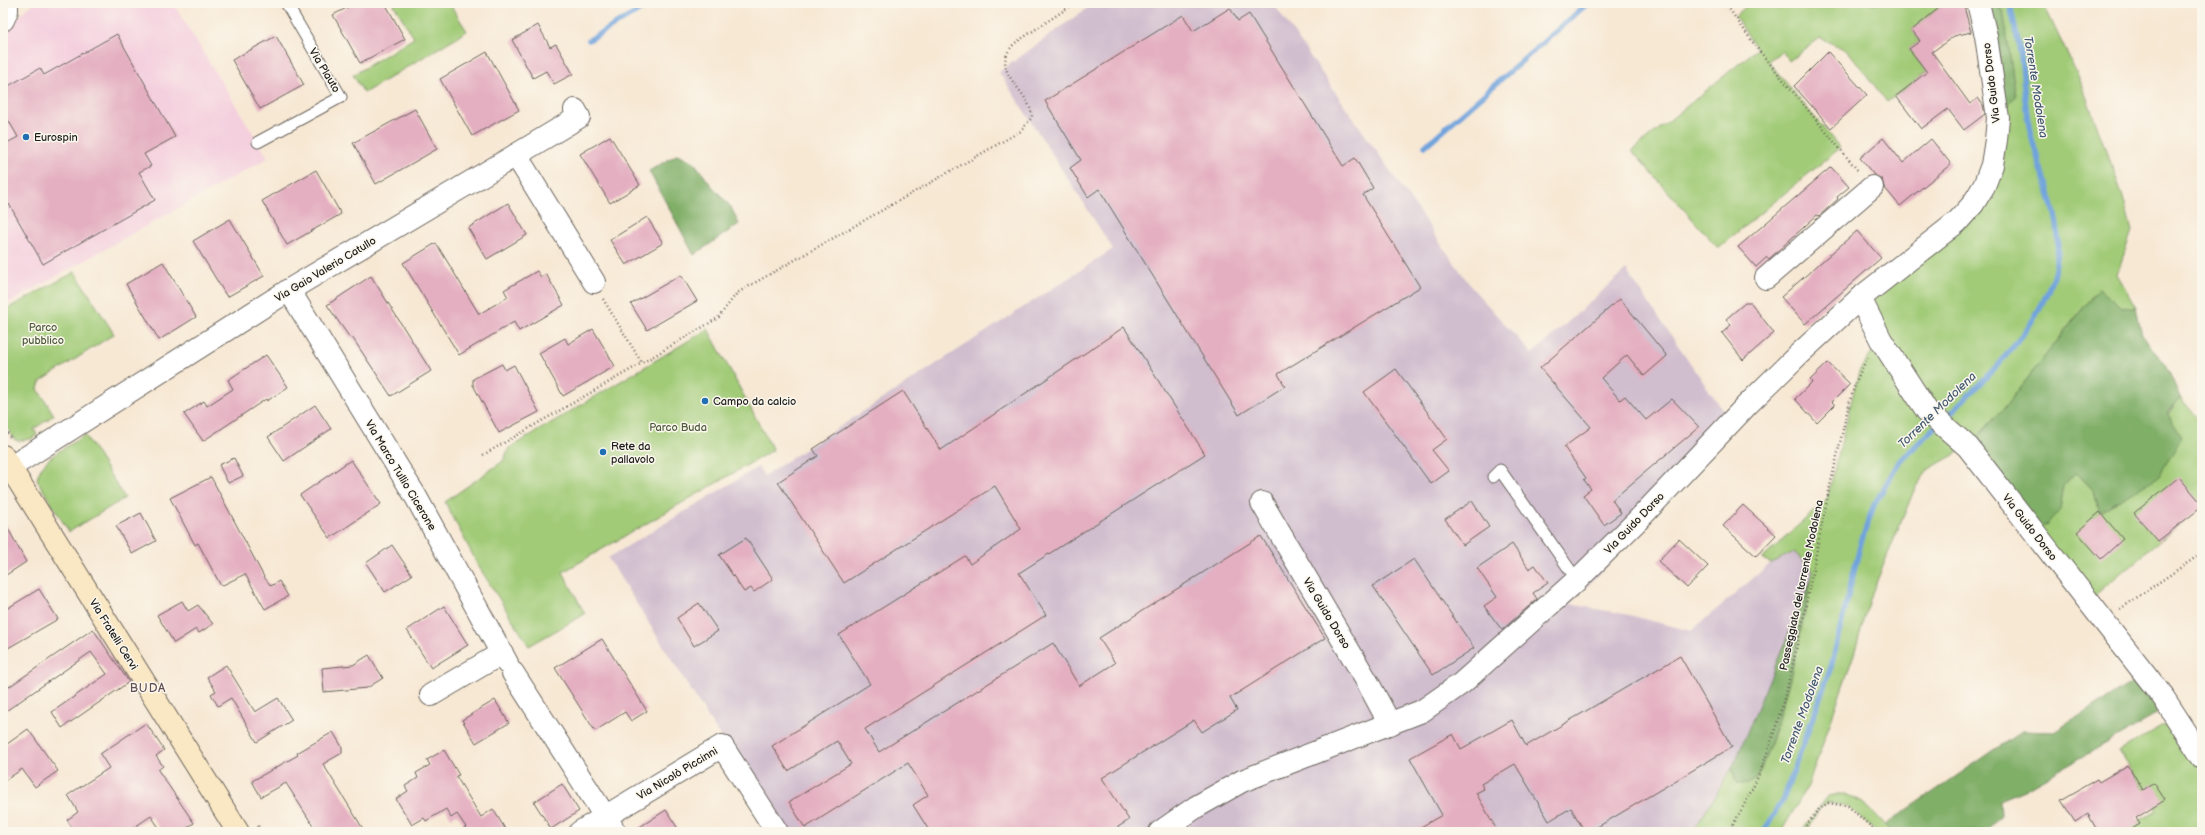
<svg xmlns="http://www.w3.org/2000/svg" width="2205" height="835" font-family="'Balsamiq Sans',sans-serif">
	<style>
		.built { fill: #f4cfde }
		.industrial { fill: #d0bdce }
		.green { fill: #a1cb77; stroke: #5e744a }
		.forest { fill: #80af68; stroke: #4e6642 }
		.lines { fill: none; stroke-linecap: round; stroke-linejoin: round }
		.stream { stroke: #70a3dc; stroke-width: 5.5 }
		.building { fill: #e4afc1 }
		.lane-casing { stroke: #69635c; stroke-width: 13 }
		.street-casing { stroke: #69635c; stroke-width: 24 }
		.secondary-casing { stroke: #69635c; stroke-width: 24 }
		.path { stroke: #69635c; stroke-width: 2.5; stroke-dasharray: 1 3; stroke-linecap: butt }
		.lane { stroke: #fff; stroke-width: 11 }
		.street { stroke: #fff; stroke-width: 22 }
		.secondary { stroke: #fae7c3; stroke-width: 22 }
		.poi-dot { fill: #1f6fb2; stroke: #fbf7ec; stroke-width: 1.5 }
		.labels { text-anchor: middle; stroke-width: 3; stroke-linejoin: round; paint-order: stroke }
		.street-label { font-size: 11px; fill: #1c1c1c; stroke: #fbf7ec }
		.poi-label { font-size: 11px; fill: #1c1c1c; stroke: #fbf7ec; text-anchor: start }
		.park-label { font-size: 11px; fill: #4b593c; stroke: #fbf7ec }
		.water-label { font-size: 12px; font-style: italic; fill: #425972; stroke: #fbf7ec }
		.neighbourhood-label { font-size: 12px; letter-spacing: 1px; fill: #624f56; stroke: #fbf7ec }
	</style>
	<rect width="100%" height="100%" fill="#fbf7ec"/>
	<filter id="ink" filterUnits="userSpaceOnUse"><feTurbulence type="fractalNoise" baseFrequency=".025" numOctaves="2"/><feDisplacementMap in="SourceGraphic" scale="8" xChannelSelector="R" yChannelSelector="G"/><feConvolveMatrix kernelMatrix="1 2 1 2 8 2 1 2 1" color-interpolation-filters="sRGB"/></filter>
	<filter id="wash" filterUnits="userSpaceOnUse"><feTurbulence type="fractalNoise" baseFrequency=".012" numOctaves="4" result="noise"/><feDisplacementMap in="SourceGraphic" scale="16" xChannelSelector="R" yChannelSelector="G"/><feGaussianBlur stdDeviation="0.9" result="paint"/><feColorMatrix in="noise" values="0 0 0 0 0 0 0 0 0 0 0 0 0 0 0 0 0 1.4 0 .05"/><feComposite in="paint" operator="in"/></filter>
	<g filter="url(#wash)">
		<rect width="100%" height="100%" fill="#f7e8d4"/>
		<polygon class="built" points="35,3 173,3 268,158 3,306 3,31 13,24 26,9"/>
		<polygon class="industrial" points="1094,3 1273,3 1472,288 1532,354 1626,270 1731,422 1635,537 1570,604 1629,615 1691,631 1771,563 1794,552 1813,570 1811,581 1732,768 1694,832 780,832 608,558 758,467 764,476 1113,249 999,72"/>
		<g class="green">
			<polygon points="393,3 449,3 467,31 364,93 353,75 414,38"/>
			<polygon points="1750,3 1945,3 1912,30 1920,41 1909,49 1927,72 1887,102 1848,51 1820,38 1789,61 1782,51 1768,61 1840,148 1718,248 1632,151 1757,49 1735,16"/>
			<path d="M1991,3H2043L2082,85L2122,194L2132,231L2117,274L2136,307L2121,308L2098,289L2005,407L1968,447L1929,469L1915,488L1872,593L1854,654L1808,786L1781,832H1693L1732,768L1737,784L1757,779C1784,712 1800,641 1813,570L1794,552L1771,563L1762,559L1827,499L1859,371L1881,340L1860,298L1984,186L2003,9Z"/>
			<polygon points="75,272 114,334 40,382 38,389 54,415 34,429 37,435 31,439 18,441 14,439 3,421 3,311"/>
			<polygon points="708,329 773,450 563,572 585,614 529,646 479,567 445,502 503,461 509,448"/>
			<polygon points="2180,397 2202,424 2202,505 2088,602 2032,531 2060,509 2064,485 2076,472 2094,491 2100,512"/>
			<path d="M85,435L125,498L69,532L37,480C40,457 68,447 85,435Z"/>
			<polygon points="2177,718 2202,757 2202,832 2118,832 2157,810 2119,751"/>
			<polygon points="1843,793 1863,802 1891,832 1877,832 1848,806 1828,803 1819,809 1807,832 1801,832 1828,796"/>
		</g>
		<g class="forest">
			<polygon points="1978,3 1991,3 2003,9 2016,96 1998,118"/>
			<polygon points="678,154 694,162 711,185 731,207 739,224 694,255 649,171"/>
			<polygon points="2099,288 2121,308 2136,307 2142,335 2166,365 2180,397 2167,413 2182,437 2159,476 2100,512 2094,491 2076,472 2064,485 2060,509 2047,524 2032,531 1968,447 2005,407"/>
			<polygon points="1811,581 1790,679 1766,756 1757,779 1748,784 1737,784 1732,768"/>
			<polygon points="2145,674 2163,697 2156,715 2024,790 2000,800 2001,815 1985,832 1891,832 1885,825 2022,731 2054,732"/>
		</g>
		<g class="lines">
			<g class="stream">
				<polyline points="589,40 652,3"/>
				<polyline points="1425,146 1588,3"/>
				<path d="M1944,419C1995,368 2068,306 2057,225C2052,192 2035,159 2029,126C2024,103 2024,79 2021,57C2018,39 2013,21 2010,3"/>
				<polyline points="1764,832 1784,797 1831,667 1861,542 1874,505 1899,462 1937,425"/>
			</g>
		</g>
		<g id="blocks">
			<g class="building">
				<polygon points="356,3 385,3 405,39 360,63 333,15"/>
				<polygon points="1945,3 1963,3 1971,32 1954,36 1932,52 1970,104 1978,98 1983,105 1985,114 1964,130 1948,109 1921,129 1896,96 1927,72 1909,49 1920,41 1912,30"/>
				<polygon points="1230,8 1238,21 1249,14 1343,166 1355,158 1373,188 1363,195 1420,287 1278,374 1285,386 1239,415 1099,189 1088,197 1070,168 1081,160 1045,101 1183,15 1193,31"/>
				<polygon points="538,25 550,47 556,44 573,74 554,84 546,71 533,78 512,40"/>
				<polygon points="117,34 175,137 144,154 151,166 139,172 155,200 43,264 9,204 3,207 3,145 18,137 3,111 3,89 40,68 44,75"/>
				<polygon points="276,36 304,85 260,109 232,60"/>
				<polygon points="487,52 519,110 472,136 440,79"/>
				<polygon points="1828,52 1867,95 1831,128 1794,86"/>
				<polygon points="415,109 437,149 376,184 353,143"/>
				<polygon points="610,136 640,185 610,203 580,154"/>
				<polygon points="1883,138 1903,163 1931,139 1951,164 1900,206 1884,187 1882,179 1874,175 1860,158"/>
				<polygon points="1831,167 1849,187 1837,197 1838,199 1819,216 1817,215 1769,259 1767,257 1756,267 1738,247"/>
				<polygon points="316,170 341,214 287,245 262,201"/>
				<polygon points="508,203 527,235 487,259 468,228"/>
				<polygon points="647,217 663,243 626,265 610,240"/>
				<polygon points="230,219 264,276 227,297 193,241"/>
				<polygon points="1857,231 1881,258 1805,324 1781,297"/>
				<polygon points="436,243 479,314 508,297 504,290 537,271 541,277 546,274 564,305 519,331 514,322 459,355 403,263"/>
				<polygon points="163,262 196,317 159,340 126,284"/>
				<polygon points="681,275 697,301 647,330 631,304"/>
				<polygon points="371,276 431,371 391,396 352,337 350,338 327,305"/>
				<polygon points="1620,299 1667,356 1644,376 1627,355 1601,378 1620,400 1625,396 1646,420 1672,399 1699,427 1612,500 1621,513 1604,525 1583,495 1591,489 1584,480 1586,478 1564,447 1591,427 1540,368"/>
				<polygon points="1745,303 1751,303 1774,333 1743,360 1722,333 1731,325 1726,319"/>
				<polygon points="1124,327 1205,454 1019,573 1046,615 865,729 879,752 1053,643 1079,686 1115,663 1099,638 1261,536 1325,638 1230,698 1237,710 1202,732 1194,720 1102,778 1129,820 1110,832 930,832 913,805 928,795 908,763 805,828 789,802 851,764 837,741 788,771 772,746 870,684 839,635 965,556 970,564 1021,529 995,486 844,583 778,482 818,456 813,449 903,391 941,450"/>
				<polygon points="593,329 615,366 563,396 539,353 565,338 568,344"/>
				<polygon points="266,355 288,387 267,401 266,399 203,441 184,414 204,401 207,406 233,389 228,380"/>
				<polygon points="1828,363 1850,384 1832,402 1835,405 1817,423 1795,399 1812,382 1810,380"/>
				<polygon points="502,364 505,370 514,365 539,412 499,433 473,385 473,379"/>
				<polygon points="1396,369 1447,439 1432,450 1449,471 1431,484 1364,392"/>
				<polygon points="315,405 331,429 284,461 268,437"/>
				<polygon points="234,458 243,476 228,483 219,465"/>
				<polygon points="351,460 381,504 330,538 300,495"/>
				<polygon points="211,477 264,577 271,586 279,581 288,596 265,609 245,574 221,586 198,543 195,545 170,498"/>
				<polygon points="2179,477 2202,504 2202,507 2158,541 2134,513"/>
				<polygon points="1472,501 1489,527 1463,545 1445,519"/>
				<polygon points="1743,505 1776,535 1756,556 1723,526"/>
				<polygon points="2100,512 2123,539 2101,559 2077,532"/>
				<polygon points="141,513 156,541 132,554 116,526"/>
				<polygon points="3,519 26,562 3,577"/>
				<polygon points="746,538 773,579 754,592 751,588 744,592 719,555"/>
				<polygon points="1679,539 1708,566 1687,588 1658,561"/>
				<polygon points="1512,544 1529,569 1535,565 1548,583 1533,593 1537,599 1502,630 1484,606 1497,597 1477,568"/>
				<polygon points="392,545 412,575 385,592 366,563"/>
				<polygon points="1414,559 1474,648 1433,675 1373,586"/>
				<polygon points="39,589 58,619 3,651 3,611"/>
				<polygon points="182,601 188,611 198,605 213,624 199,633 196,629 174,643 157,615"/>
				<polygon points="699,603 718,631 694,646 677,618"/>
				<polygon points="444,606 468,645 431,668 407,630"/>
				<polygon points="93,629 129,682 62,728 52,712 107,674 91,652 3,713 3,691"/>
				<polygon points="602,639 647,711 631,721 625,712 595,731 555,668"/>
				<polygon points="369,655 383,678 367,688 324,692 322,668 353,665"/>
				<polygon points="1680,656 1732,747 1589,832 1585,832 1571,808 1549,821 1515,764 1481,784 1484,789 1476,793 1498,832 1412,832 1442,815 1410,758 1453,734 1461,749 1512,720 1526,746"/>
				<polygon points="226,665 255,712 278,698 292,720 257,742 231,698 218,706 211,694 216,691 207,677"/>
				<polygon points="495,700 509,723 476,743 462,720"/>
				<polygon points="146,723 164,750 156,756 163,766 158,770 194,823 181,832 162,832 151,816 127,832 75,832 67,820 78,812 68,795 109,768 100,754"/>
				<polygon points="28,729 58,771 35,787 22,769 3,782 3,747"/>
				<polygon points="333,732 342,747 342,753 323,764 365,832 317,832 286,783 261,797 252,781 298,755 297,753"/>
				<polygon points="444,750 459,775 456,776 481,817 493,809 507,832 458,832 466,827 457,814 451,818 446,809 426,821 424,818 412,825 396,799 408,791 405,786 418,778 416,773 430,765 427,760"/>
				<polygon points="2128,765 2143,790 2154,783 2165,800 2136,818 2140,824 2127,832 2098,832 2088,814 2075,822 2061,800 2097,779 2099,782"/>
				<polygon points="562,784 579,811 551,829 534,802"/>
				<polygon points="666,810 680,832 632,832"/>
			</g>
		</g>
	</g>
	<g filter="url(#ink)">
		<use href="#blocks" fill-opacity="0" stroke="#69635c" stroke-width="1"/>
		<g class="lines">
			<g class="lane-casing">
				<g id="lane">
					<polyline points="258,142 341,97 286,3"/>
					<polyline points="1493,477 1500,470 1577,580"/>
				</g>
			</g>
			<g class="street-casing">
				<g id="street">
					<polyline points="3,20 7,11 7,3"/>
					<polyline points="516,155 579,117 575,110"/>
					<polyline points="1766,278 1872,187"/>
					<polyline points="289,290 416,497 507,663"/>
					<polyline points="1860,298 1881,340 1927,411 1968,447 2163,697 2202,757"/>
					<polyline points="11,467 289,290 516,155 594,282"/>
					<polyline points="1262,503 1368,683 1390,724"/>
					<polyline points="513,673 615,832"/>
					<polyline points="431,695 502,653"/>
					<polyline points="580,832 722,746 777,832"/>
					<polyline points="1160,832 1196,807 1242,781 1422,711 1462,683 1577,580 1638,520 1747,405 1798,355 1860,298 1957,222 1973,204 1984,186 1992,165 1996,140 1998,118 1986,36 1978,3"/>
				</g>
			</g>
			<g class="secondary-casing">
				<polyline id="secondary" points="3,456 238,832"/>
			</g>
			<g class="path">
				<polyline points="1725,3 1757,48 1859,172"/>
				<path d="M603,299L642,363L718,318L737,293L1021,131L1032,117C1030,88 986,72 1015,43L1075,3"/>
				<polyline points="3,426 10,437"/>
				<polyline points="483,455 642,363"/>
				<polyline points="2120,609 2202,553"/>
				<polyline points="258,826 262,832"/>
				<path d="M1729,832C1743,807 1757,783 1766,756C1799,664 1811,568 1833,473C1842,439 1849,386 1868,358"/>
				<polyline points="1801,832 1819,809 1828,803 1848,806 1877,832"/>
			</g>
			<use href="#lane" class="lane"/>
			<use href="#street" class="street"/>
			<use href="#secondary" class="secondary"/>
		</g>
	</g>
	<g class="poi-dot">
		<circle cx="26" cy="137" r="4"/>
		<circle cx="705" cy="401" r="4"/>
		<circle cx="603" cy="452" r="4"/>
	</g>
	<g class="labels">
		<g class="street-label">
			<text transform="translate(325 70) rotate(59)" y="4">Via Plauto</text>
			<text transform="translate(1991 83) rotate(-97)" y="4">Via Guido Dorso</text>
			<text transform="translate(325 269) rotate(-31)" y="4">Via Gaio Valerio Catullo</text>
			<text transform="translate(401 475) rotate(59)" y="4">Via Marco Tullio Cicerone</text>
			<text transform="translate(1634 523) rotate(-46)" y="4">Via Guido Dorso</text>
			<text transform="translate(2030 527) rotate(52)" y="4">Via Guido Dorso</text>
			<text transform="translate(1801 585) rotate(-78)" y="4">Passeggiata del torrente Modolena</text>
			<text transform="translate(1327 613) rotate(59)" y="4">Via Guido Dorso</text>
			<text transform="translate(114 634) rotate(58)" y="4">Via Fratelli Cervi</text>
			<text transform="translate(677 773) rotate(-31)" y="4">Via Nicolò Piccinni</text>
		</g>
		<g class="poi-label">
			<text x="34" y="141">Eurospin</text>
			<text x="713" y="405">Campo da calcio</text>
			<text x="611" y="450">Rete da<tspan x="611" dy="13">pallavolo</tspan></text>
		</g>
		<g class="park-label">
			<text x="43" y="331">Parco<tspan x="43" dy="13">pubblico</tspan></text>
			<text x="678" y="431">Parco Buda</text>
		</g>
		<g class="water-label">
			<text transform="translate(2036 87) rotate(81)" y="4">Torrente Modolena</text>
			<text transform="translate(1937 410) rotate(-44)" y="4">Torrente Modolena</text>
			<text transform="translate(1802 715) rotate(-70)" y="4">Torrente Modolena</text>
		</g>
		<g class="neighbourhood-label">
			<text x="148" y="692">BUDA</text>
		</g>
	</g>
	<rect width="2205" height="835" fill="none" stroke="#fbf7ec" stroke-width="16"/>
</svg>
